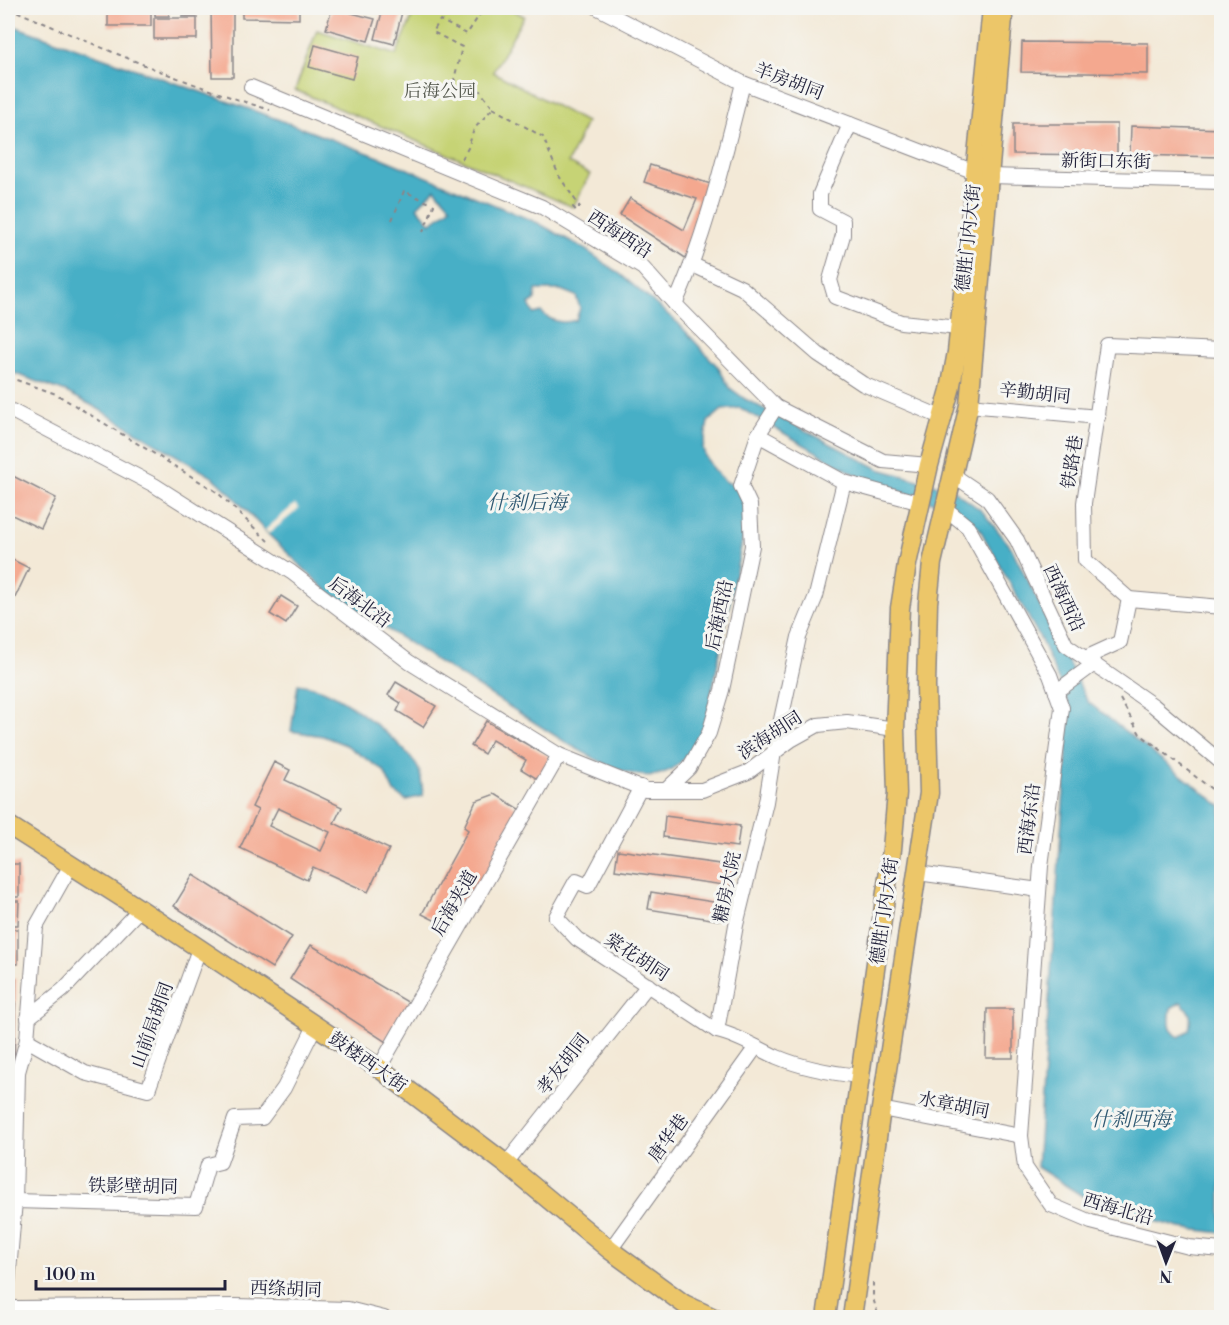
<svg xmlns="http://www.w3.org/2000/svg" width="1229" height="1325" font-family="'Libre Bodoni','Noto Serif SC',serif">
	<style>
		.green { fill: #c6d374; stroke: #747a58; stroke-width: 1.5 }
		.water { fill: #47afc6; stroke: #346880; stroke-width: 1.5; fill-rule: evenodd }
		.pier { fill: #f3e9d7 }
		.building { fill: #f4a88f; fill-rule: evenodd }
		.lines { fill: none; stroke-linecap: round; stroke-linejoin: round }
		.minor-casing { stroke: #8a8689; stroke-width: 16 }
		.major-casing { stroke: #8a8689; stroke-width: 21 }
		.path { stroke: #8a8689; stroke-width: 2; stroke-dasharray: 4.5 4.5; stroke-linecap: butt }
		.minor { stroke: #fff; stroke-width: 14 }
		.major { stroke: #ecc669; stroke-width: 18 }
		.labels { text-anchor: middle; stroke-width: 6; stroke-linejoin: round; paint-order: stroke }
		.street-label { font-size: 18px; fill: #22223b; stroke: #f6f6f2 }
		.park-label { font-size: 18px; fill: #53574c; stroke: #f6f6f2 }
		.water-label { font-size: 20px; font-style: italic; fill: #315a73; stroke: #f6f6f2 }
	</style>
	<rect width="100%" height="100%" fill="#f6f6f2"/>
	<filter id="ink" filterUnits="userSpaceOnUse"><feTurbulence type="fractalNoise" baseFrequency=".0167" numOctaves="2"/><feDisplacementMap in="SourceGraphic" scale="12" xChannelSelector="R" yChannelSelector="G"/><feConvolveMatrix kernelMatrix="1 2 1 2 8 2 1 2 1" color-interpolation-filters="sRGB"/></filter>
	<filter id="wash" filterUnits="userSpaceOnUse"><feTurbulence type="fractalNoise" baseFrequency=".008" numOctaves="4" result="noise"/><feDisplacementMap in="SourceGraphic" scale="24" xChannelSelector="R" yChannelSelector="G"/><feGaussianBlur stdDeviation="1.35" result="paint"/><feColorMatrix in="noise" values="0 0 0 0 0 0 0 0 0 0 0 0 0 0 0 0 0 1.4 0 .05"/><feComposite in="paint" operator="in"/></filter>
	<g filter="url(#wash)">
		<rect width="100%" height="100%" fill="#f3e9d7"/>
		<g class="green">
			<polygon points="416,8 508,8 524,16 493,72 586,122 568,163 590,174 573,207 295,90 317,30 396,55"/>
			<polygon points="236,1306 384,1318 8,1318 8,1312"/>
		</g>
		<g class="water">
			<path d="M8,24L269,116L379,157L538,223L583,248L620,274L678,323L718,367L730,388L745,399L879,469L953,490L982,511L1011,547L1088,702L1221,806V1233L1180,1228L1095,1204L1037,1167L1070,707L1040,638L978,526L957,510L867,481L740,408L722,410L708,422L703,448L705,456L713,469L726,482L736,485L746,506L743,537L707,717C699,747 675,781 639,775C614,771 592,757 570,745L328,592L268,534L229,492L214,478L95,407L66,392L8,371ZM435,189L451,207L431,223L417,207ZM536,290H561L576,296L580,308L576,320C562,324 552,322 541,312L534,314L529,304L535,300ZM1181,1002C1191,1013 1192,1015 1189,1030L1179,1037C1168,1031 1169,1019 1171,1008Z"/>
			<path d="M298,684C304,685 311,686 317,688C344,696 404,743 418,768C422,776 422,787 423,796L406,800L394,792L384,771L346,745L323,736L291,731Z"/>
		</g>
		<polygon class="pier" points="295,504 299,509 268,534 265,530"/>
		<g id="blocks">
			<g class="building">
				<rect x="108" y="8" width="43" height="18"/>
				<rect x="155" y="8" width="14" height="8"/>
				<polygon points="184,8 198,8 197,16 183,16"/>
				<polygon points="211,8 233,8 233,77 212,77"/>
				<polygon points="242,8 299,8 299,19 242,18"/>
				<polygon points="332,8 375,19 368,41 326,29"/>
				<polygon points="383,8 403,8 394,44 375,39"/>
				<rect x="154" y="18" width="43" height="21"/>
				<polygon points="1022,42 1148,43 1148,74 1021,72"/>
				<polygon points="315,45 358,57 352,79 309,67"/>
				<polygon points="1013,124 1117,124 1117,155 1013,154"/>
				<polygon points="1131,126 1222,129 1222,157 1130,155"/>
				<polygon points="650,165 714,185 690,261 620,215 630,198 684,230 697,199 644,182"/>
				<polygon points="9,474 56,498 41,529 8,513"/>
				<polygon points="11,559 29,568 12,604 8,602 8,568"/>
				<polygon points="281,596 297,606 286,624 270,614"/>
				<polygon points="396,682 436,706 423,727 397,711 401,703 388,695"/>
				<polygon points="486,721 551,758 539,780 521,769 526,760 492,740 484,754 471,746"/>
				<path d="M274,762L290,770L285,780L342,807L334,823L389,849L368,892L313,867L307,880L240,848L258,810L252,807ZM278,808L330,832L321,851L269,826Z"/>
				<polygon points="495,794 522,811 454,930 422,914 468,830 464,827 476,801"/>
				<polygon points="665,816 740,826 737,847 663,837"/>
				<polygon points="618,850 734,866 731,886 615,870"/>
				<rect x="8" y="864" width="11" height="33"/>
				<polygon points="193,875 292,937 272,968 174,906"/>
				<polygon points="651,892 726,904 723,921 648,909"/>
				<polygon points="8,901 19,901 18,925 8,925"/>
				<rect x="8" y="929" width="10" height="35"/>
				<polygon points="311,945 411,1004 389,1044 290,979"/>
				<polygon points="8,979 16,979 14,1067 8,1067"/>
				<polygon points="987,1009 1013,1009 1013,1058 986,1058"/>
			</g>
		</g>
	</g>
	<g filter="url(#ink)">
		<use href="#blocks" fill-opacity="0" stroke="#8a8689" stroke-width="1.5"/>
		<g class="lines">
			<g class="minor-casing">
				<g id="minor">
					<polyline points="598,8 743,83 975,172 990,176 1222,182"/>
					<polyline points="251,87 542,207 643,268 675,304 776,407 883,461 929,465"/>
					<polyline points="850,124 820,194 820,209 843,221 843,235 830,280 835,297 901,322 959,328"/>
					<polyline points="693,265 742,288 818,354 863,384 943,418"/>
					<path d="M675,304C707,233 724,158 743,83"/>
					<polyline points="969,405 1098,417"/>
					<polyline points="8,409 154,485 291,572 409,662 559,755 646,790 702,790 748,772 791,740 818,725 847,722 895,729"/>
					<polyline points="758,435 844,482"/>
					<polyline points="953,472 959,479 987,498 1017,540 1066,645 1154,706 1222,763"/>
					<polyline points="946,509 968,527 1050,675 1062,708 1041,866 1021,1136 1025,1167 1051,1205 1091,1222 1189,1247 1222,1250"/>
					<polyline points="1129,599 1222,607"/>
					<polyline points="1085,658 1120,642 1129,599 1085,560 1084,503 1107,345 1222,350"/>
					<polyline points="1056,692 1094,664"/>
					<path d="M641,787L588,886L576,881L556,917L577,939L717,1031C739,1036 757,1048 777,1057C803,1068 831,1073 859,1076"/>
					<polyline points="667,789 689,768 709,733 722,690 752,546 750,505 741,486 758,435 776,407"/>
					<polyline points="918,873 1039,890"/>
					<polyline points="28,1018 63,990 140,909"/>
					<polyline points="717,1031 736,925 766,802 774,752 799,637 816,596 844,482 921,503"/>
					<polyline points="27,1040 85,1073 148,1090 199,949"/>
					<polyline points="379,1068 559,755"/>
					<polyline points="881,1109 1021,1136"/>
					<polyline points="506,1164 648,985"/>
					<polyline points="15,1201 196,1206 208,1165 220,1162 235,1119 262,1118 284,1088 315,1026"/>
					<polyline points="610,1250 756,1047"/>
					<polyline points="8,1283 15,1201 18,1072 27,1040 36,927 71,865"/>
					<polyline points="8,1312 15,1308 236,1306 348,1309 384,1318"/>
				</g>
			</g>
			<g class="major-casing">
				<g id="major">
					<polyline points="8,825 140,909 379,1068 506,1164 610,1250 684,1304 714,1318"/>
					<polyline points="826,1318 892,849 897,793 895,729 900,608 907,564 929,465 950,390 957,352 992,8"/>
					<polyline points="852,1318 881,1109 929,793 926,686 928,603 932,563 969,405 1003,18"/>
				</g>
			</g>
			<g class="path">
				<path d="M9,8C95,45 180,82 270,110"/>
				<polyline points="493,108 543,137 559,176 580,207 573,207 578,213"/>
				<polyline points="462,159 468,148 474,129 493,108 480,91 454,80 462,47 433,32 440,20 467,34 484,8"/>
				<polyline points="392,220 404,191 434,205 423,232"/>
				<polyline points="8,377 56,394 217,492 268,541"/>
				<polyline points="1120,699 1140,734 1222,797"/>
				<polyline points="873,1282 873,1298 879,1318"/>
			</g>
			<use href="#minor" class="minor"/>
			<use href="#major" class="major"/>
		</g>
	</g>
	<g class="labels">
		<g class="street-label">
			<text transform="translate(789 81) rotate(21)" y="6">羊房胡同</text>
			<text transform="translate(1106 161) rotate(1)" y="6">新街口东街</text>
			<text transform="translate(620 234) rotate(33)" y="6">西海西沿</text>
			<text transform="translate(968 238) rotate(-84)" y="6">德胜门内大街</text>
			<text transform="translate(1035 393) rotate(6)" y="6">辛勤胡同</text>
			<text transform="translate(1072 462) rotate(-81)" y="6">铁路巷</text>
			<text transform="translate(1064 598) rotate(65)" y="6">西海西沿</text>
			<text transform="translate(360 602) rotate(37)" y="6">后海北沿</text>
			<text transform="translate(719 615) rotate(-78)" y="6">后海西沿</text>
			<text transform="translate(770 735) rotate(-33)" y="6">滨海胡同</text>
			<text transform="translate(1029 819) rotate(-83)" y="6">西海东沿</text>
			<text transform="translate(727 887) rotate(-78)" y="6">糖房大院</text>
			<text transform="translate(454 903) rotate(-60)" y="6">后海夹道</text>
			<text transform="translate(884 911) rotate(-82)" y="6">德胜门内大街</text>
			<text transform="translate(637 957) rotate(33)" y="6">棠花胡同</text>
			<text transform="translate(152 1025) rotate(-70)" y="6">山前局胡同</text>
			<text transform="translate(368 1062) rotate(35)" y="6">鼓楼西大街</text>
			<text transform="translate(563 1064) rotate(-52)" y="6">孝友胡同</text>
			<text transform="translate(954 1105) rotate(11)" y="6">水章胡同</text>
			<text transform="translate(668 1138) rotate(-54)" y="6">唐华巷</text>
			<text transform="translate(133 1186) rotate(1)" y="6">铁影壁胡同</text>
			<text transform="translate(1118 1209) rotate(16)" y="6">西海北沿</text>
			<text transform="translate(286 1289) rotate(2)" y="6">西绦胡同</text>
		</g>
		<g class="park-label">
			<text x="440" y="97">后海公园</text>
		</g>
		<g class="water-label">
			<text x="527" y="509">什刹后海</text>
			<text x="1131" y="1126">什刹西海</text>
		</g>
	</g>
	<rect width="1229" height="1325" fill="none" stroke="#f6f6f2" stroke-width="30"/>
	<g transform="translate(1166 1262) rotate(181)" stroke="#f6f6f2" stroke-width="4.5" paint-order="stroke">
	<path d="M0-4.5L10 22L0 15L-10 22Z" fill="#22223b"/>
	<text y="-9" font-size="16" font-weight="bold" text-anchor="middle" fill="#22223b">N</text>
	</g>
	<path d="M36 1280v9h189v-9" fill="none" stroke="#22223b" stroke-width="3"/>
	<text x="45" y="1280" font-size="18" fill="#22223b" stroke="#f6f6f2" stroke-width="4.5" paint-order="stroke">100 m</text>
</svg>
